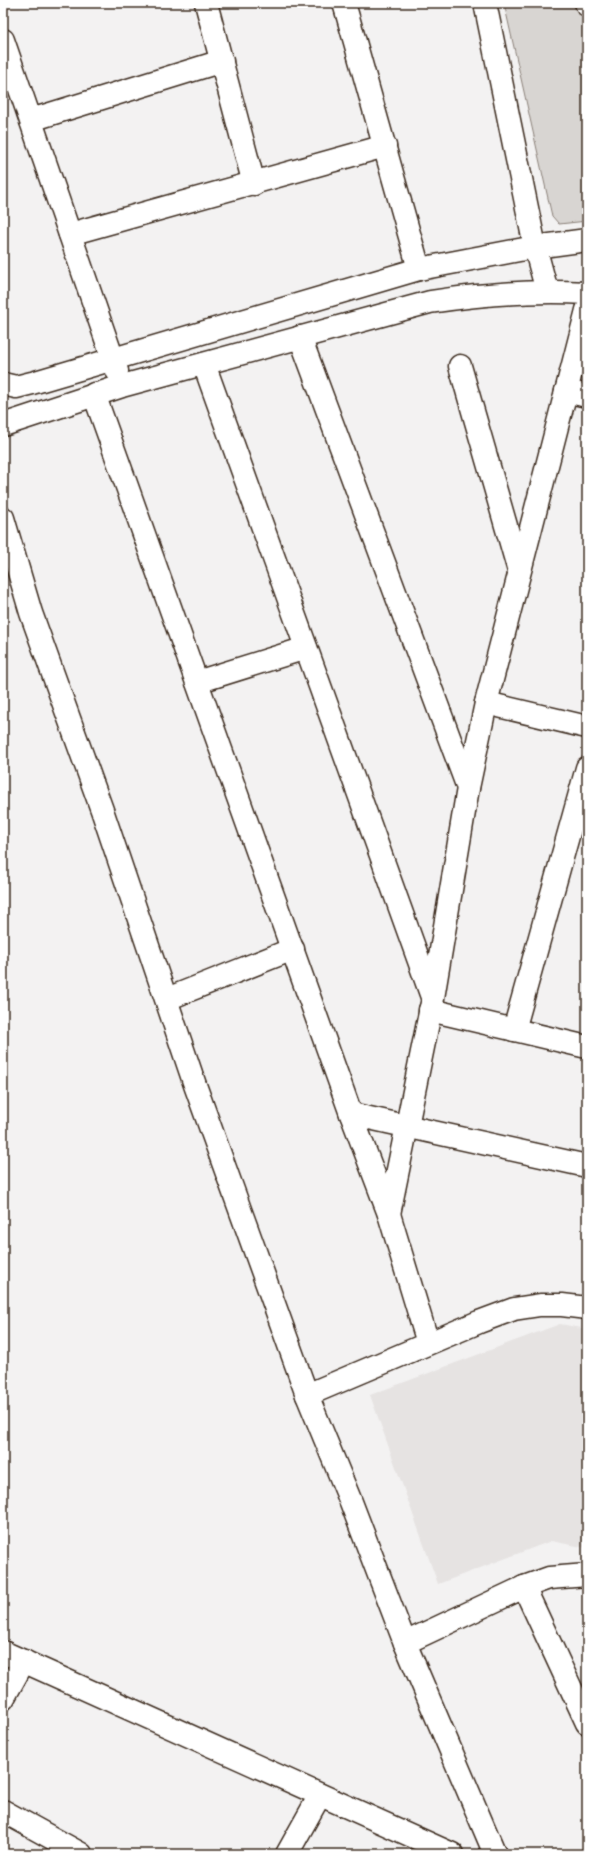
<svg xmlns="http://www.w3.org/2000/svg" width="590" height="1857" font-family="Pangolin,sans-serif">
	<style>
		.built { fill: #e6e3e2 }
		.green { fill: #d8d5d2; stroke: #8a8078 }
		.lines { fill: none; stroke-linecap: round; stroke-linejoin: round }
		.minor-casing { stroke: #3b2a1e; stroke-width: 25 }
		.minor { stroke: #fff; stroke-width: 22 }
	</style>
	<rect width="100%" height="100%" fill="#f3f2f2"/>
	<filter id="ink" filterUnits="userSpaceOnUse"><feTurbulence type="fractalNoise" baseFrequency=".025" numOctaves="2"/><feDisplacementMap in="SourceGraphic" scale="8" xChannelSelector="R" yChannelSelector="G"/><feConvolveMatrix kernelMatrix="1 2 1 2 8 2 1 2 1" color-interpolation-filters="sRGB"/></filter>
	<g filter="url(#ink)">
		<polygon class="built" points="560,1324 587,1329 587,1548 551,1541 438,1584 370,1395"/>
		<polygon class="green" points="504,3 576,3 587,26 587,221 559,224 552,216"/>
		<g class="lines">
			<g class="minor-casing">
				<g id="minor">
					<polyline points="206,3 254,184"/>
					<polyline points="344,3 419,269"/>
					<polyline points="485,3 535,247 547,291"/>
					<polyline points="586,3 587,5"/>
					<polyline points="3,40 117,371"/>
					<polyline points="31,120 222,61"/>
					<polyline points="70,234 385,146"/>
					<polyline points="300,337 468,788"/>
					<polyline points="204,364 432,997"/>
					<polyline points="460,366 519,571"/>
					<polyline points="3,384 16,387 32,383 419,269 535,247 587,240"/>
					<polyline points="566,391 587,396"/>
					<polyline points="94,394 351,1114 389,1214 428,1343"/>
					<path d="M3,425L122,386L430,302C482,294 534,290 587,293"/>
					<polyline points="3,518 31,613 102,810 195,1085 307,1395 351,1502 405,1643 495,1854"/>
					<polyline points="197,682 306,648"/>
					<polyline points="486,703 587,727"/>
					<polyline points="167,999 293,949"/>
					<polyline points="430,1010 587,1047"/>
					<polyline points="514,1030 587,768"/>
					<polyline points="351,1114 587,1166"/>
					<polyline points="389,1214 433,998 468,788 486,703 587,310"/>
					<polyline points="307,1395 479,1322 514,1309 540,1305 562,1305 587,1308"/>
					<polyline points="524,1587 587,1723"/>
					<polyline points="405,1643 524,1587 549,1578 587,1575"/>
					<polyline points="3,1652 452,1854"/>
					<polyline points="3,1699 24,1661"/>
					<polyline points="3,1811 81,1854"/>
					<polyline points="287,1854 320,1795"/>
				</g>
			</g>
			<use href="#minor" class="minor"/>
		</g>
	</g>
	<rect width="590" height="1857" fill="none" stroke="#fff" stroke-width="16"/>
	<rect x="8" y="8" width="574" height="1841" fill="none" stroke="#3b2a1e" stroke-width="1.5" filter="url(#ink)"/>
</svg>
